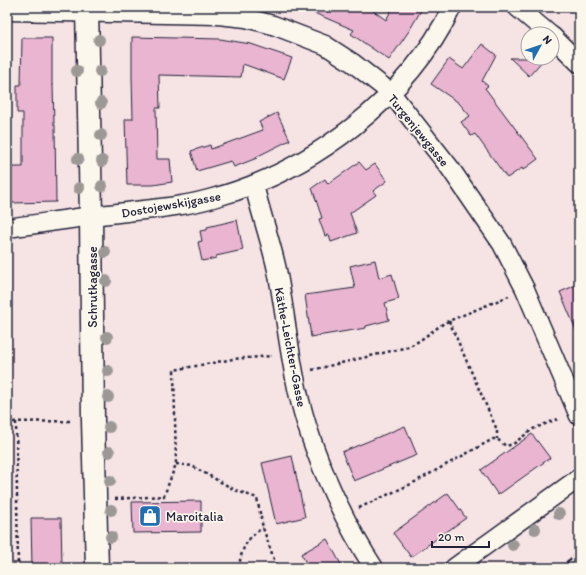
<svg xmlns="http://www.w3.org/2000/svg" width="586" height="575" font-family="Itim,sans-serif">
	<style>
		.building { fill: #e9b5d0; stroke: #22223b }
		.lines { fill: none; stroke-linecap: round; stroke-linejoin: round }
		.street-casing { stroke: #22223b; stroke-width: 21 }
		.secondary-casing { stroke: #22223b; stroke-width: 25 }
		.path { stroke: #22223b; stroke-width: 2.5; stroke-dasharray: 3 3; stroke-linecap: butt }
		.street { stroke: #fbf7ec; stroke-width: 18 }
		.secondary { stroke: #fbf7ec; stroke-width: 22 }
		.rail { stroke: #22223b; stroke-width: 3; stroke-dasharray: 6 3; stroke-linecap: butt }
		.tree { fill: #9b9896 }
		.labels { text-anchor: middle; stroke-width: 3.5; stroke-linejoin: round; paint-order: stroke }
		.street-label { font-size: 13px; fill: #22223b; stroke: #fbf7ec }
		.poi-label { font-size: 13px; fill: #22223b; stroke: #fbf7ec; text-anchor: start }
	</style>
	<rect width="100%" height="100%" fill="#f6e3e4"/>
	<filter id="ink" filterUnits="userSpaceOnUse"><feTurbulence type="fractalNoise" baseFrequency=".025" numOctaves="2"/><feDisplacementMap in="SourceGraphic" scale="8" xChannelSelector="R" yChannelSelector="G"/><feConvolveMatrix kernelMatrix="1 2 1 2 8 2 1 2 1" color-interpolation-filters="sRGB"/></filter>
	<g filter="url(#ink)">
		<g class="building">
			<polygon points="300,7 368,7 386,20 393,7 423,7 409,31 389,60 351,34 354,30"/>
			<polygon points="132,37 220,39 251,44 292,58 284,79 243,64 241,77 159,75 160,108 156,108 157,159 170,159 172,182 153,185 127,185 125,119 133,119 132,77"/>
			<polygon points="22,38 52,38 52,85 53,85 54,125 55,125 56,202 11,203 10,167 23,167 23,113 17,113 17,85 21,85"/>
			<polygon points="482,44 496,55 482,81 488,86 485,88 538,159 523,170 522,168 507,178 475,134 471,136 461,122 470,116 459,103 431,84 449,59 463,69"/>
			<polygon points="510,58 545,58 529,76"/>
			<polygon points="277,113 290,140 256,157 257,158 234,167 231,161 197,171 191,151 210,145 211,149 263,130 259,122"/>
			<polygon points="359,162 366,170 375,164 387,181 373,191 376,195 350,213 357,233 331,242 329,235 325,236 319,219 322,218 312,188 325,179 328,184"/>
			<polygon points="237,220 243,250 216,256 216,258 202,261 198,242 202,241 200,231 207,230 207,227"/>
			<polygon points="375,260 379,278 392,274 399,299 385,303 389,320 366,326 366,328 311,337 305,295 355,288 350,266"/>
			<polygon points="579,284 579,337 560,292"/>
			<polygon points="405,426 417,455 354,481 342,452"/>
			<polygon points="532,434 550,458 498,495 481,470"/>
			<polygon points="292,456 305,517 276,524 262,463"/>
			<polygon points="448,493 466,518 411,557 393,533"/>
			<polygon points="201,501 201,532 133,533 132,502"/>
			<polygon points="31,518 61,518 62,568 32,568"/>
			<polygon points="327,539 343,568 309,568 301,554"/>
		</g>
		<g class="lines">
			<g class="street-casing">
				<g id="street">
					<polyline points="517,7 549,34"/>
					<polyline points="7,11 218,15 246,18 273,25 325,45 353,63 391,93 450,168 502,244 525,289 579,416"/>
					<polyline points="552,36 579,63"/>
					<path d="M254,185C261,214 271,242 277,270C284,306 288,343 295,378C307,442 339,514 374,568"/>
					<path d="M7,228C44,223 81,217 118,213C150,209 182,207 213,198C310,172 409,98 452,7"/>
					<polyline points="454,568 579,478"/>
				</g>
			</g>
			<g class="secondary-casing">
				<polyline id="secondary" points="87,7 91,216 93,421 97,568"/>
			</g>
			<g class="path">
				<polyline points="449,321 497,430 497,439"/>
				<polyline points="312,370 408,347 419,341 444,323 509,296"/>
				<polyline points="7,422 73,421"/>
				<polyline points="16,422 18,568"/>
				<polyline points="176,464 192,466 235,490 257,498 263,528 277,568"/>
				<polyline points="115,499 164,496 176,464 174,370 233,359 272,356"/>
				<polyline points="359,508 413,483 493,439 497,439 506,446 513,444 533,429 560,418"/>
				<path d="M239,568C241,549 247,537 263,528"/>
			</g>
			<use href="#street" class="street"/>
			<use href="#secondary" class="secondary"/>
			<polyline class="rail" points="559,568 579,553"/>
		</g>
		<g class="tree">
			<circle cx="99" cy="40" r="6"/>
			<circle cx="77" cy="71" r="6"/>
			<circle cx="100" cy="71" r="6"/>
			<circle cx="101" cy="103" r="6"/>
			<circle cx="101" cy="135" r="6"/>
			<circle cx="78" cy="159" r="6"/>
			<circle cx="102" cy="161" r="6"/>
			<circle cx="102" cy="186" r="6"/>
			<circle cx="79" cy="188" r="6"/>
			<circle cx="105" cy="252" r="6"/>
			<circle cx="106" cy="281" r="6"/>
			<circle cx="107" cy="337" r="6"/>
			<circle cx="108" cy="371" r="6"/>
			<circle cx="108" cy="397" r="6"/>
			<circle cx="109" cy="427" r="6"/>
			<circle cx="109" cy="452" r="6"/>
			<circle cx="110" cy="481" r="6"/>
			<circle cx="111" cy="510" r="6"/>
			<circle cx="559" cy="514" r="6"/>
			<circle cx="535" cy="529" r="6"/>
			<circle cx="111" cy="537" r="6"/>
			<circle cx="513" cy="545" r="6"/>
		</g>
	</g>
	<defs>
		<g id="shop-square" transform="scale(1.15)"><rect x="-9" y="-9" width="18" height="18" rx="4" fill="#1f6fb2" stroke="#fbf7ec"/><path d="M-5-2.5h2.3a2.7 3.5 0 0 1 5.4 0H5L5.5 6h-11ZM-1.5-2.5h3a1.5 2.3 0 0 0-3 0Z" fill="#fff"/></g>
	</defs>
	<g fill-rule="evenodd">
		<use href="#shop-square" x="150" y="516"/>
	</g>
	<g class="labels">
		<g class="street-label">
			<text transform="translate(419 130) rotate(51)" y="5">Turgenjewgasse</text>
			<text transform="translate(171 204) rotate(-10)" y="5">Dostojewskijgasse</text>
			<text transform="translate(92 287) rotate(-90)" y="5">Schrutkagasse</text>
			<text transform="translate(291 347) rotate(79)" y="5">Käthe-Leichter-Gasse</text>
		</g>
		<g class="poi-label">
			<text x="166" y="521">Maroitalia</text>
		</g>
	</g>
	<rect width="586" height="575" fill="none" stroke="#fbf7ec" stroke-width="24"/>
	<rect x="12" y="12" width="562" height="551" fill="none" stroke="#22223b" stroke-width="1.5" filter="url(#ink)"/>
	<g transform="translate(540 46) rotate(50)"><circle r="19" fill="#fbf7ec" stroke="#a4a2a5"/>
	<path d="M0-3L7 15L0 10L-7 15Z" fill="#1f6fb2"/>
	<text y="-6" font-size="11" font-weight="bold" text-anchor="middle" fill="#22223b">N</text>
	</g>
	<path d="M432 541v6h57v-6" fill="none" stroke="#22223b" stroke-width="2"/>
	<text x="438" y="541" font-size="12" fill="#22223b" stroke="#fbf7ec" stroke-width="3" paint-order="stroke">20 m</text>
</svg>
